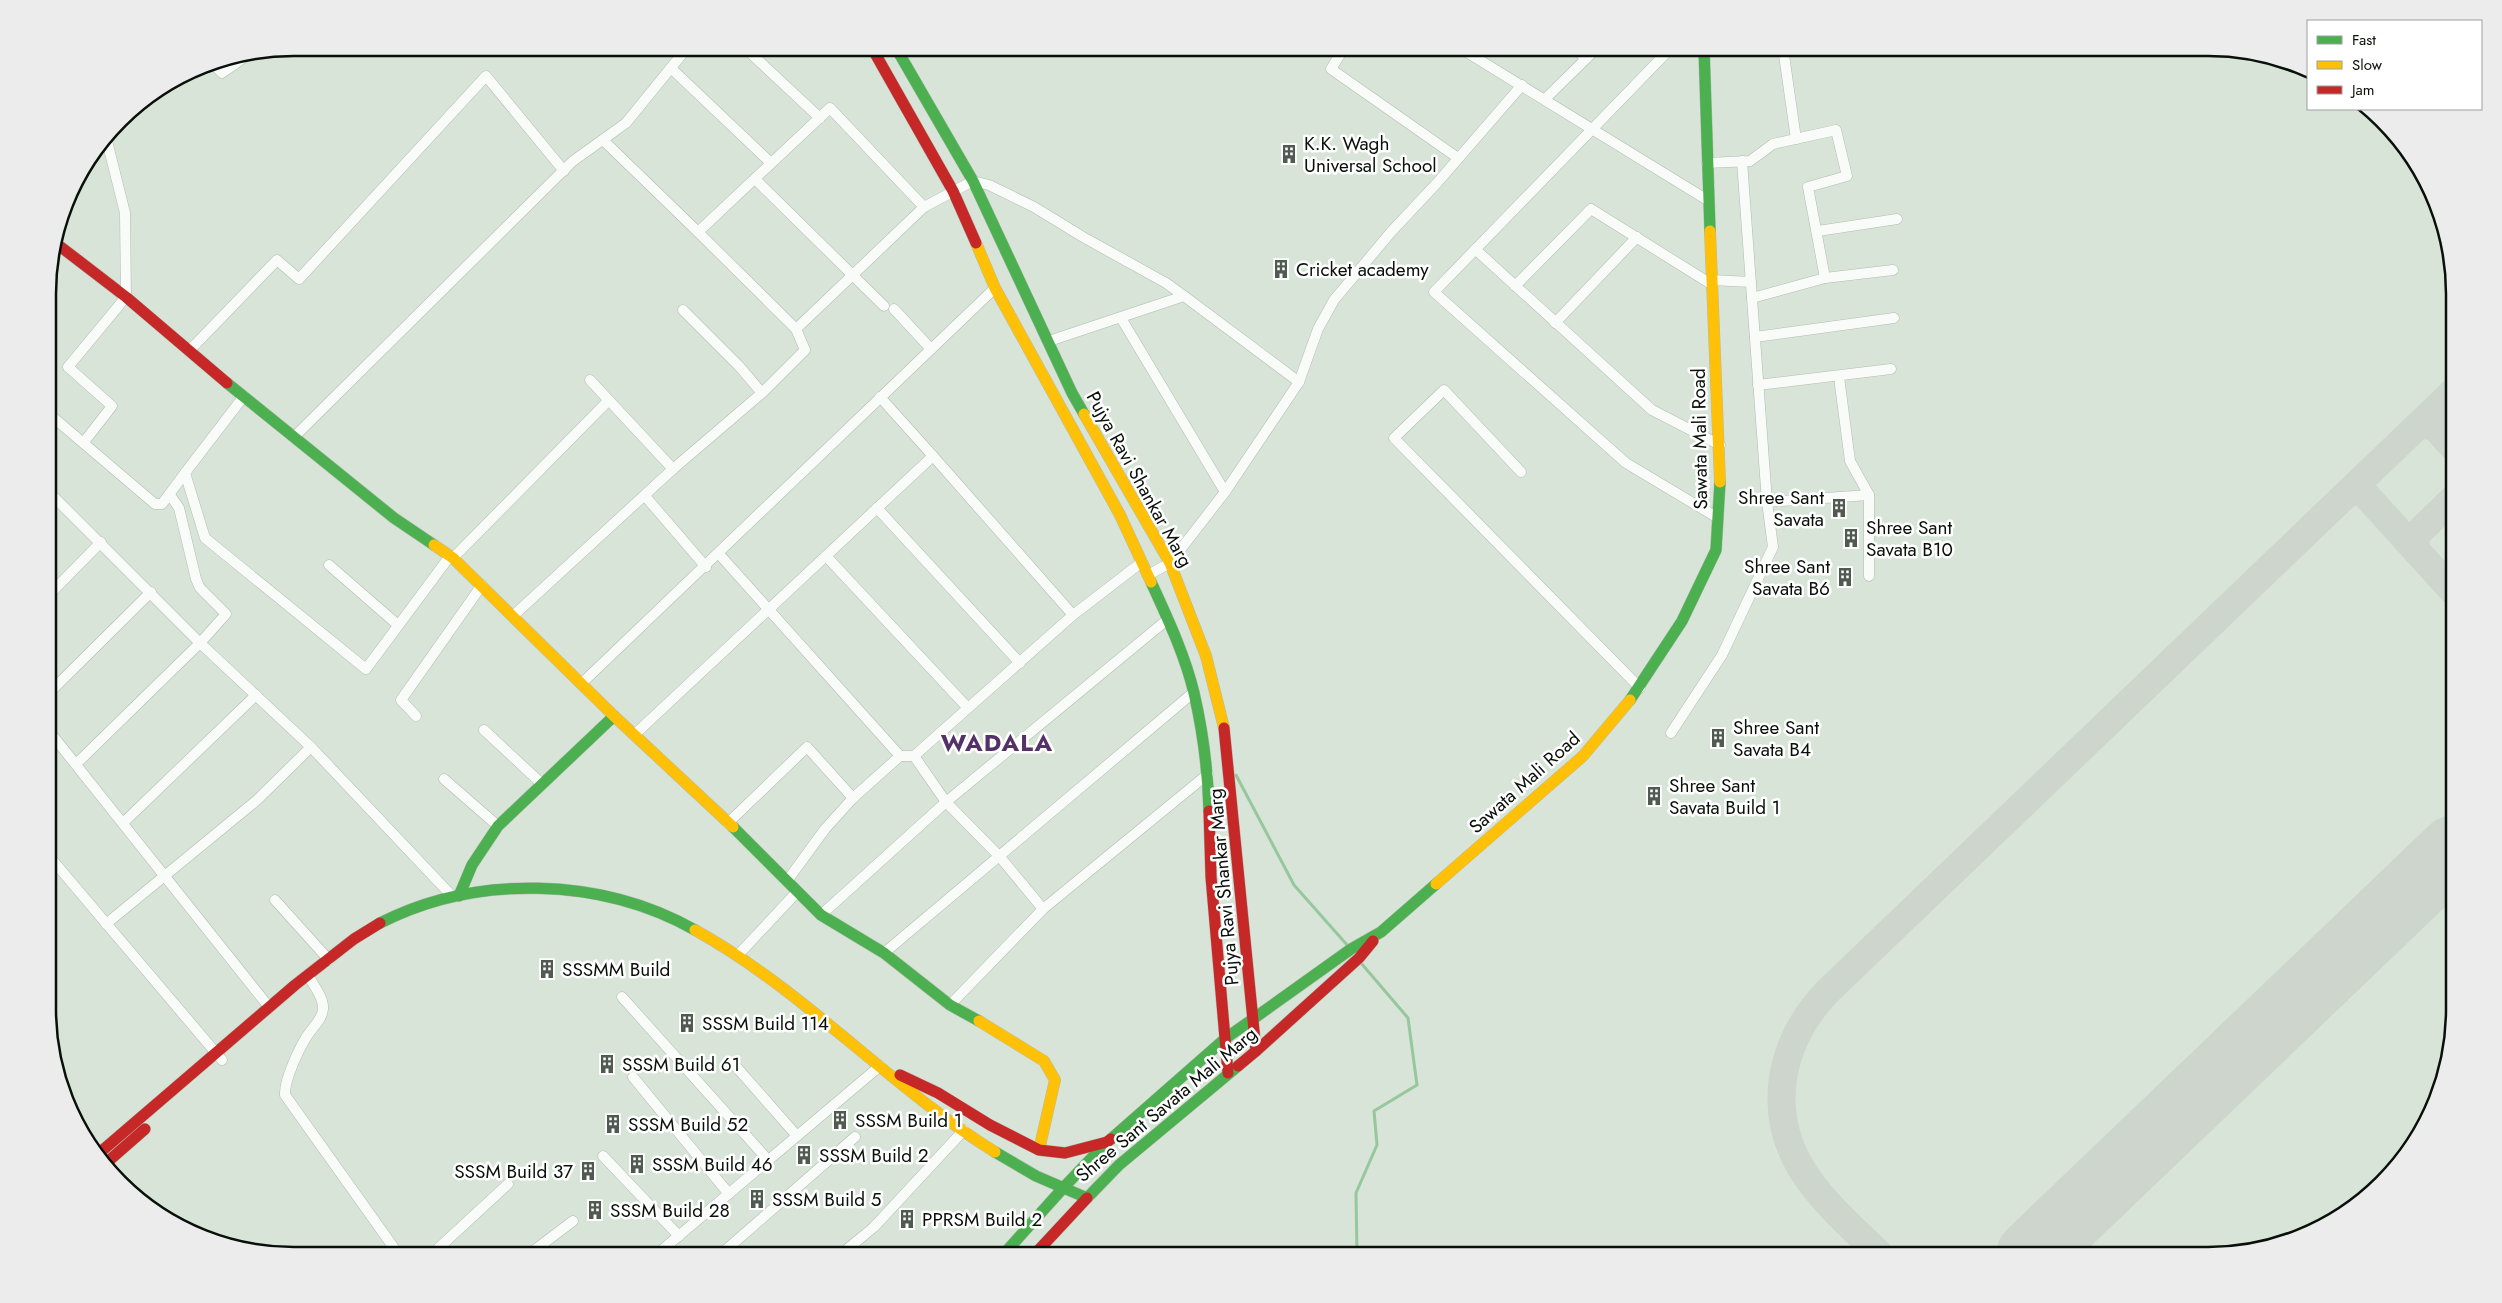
<svg xmlns="http://www.w3.org/2000/svg" width="2502" height="1303" font-family="Jost,sans-serif">
	<style>
		.lines { fill: none; stroke-linecap: round; stroke-linejoin: round }
		.stream { stroke: #97c79c; stroke-width: 3 }
		.taxiway { stroke: #cdd5cd; stroke-width: 28 }
		.runway { stroke: #cdd5cd; stroke-width: 70 }
		.street-casing { stroke: #b2bcb2; stroke-width: 11 }
		.fast-casing { stroke: #b2bcb2; stroke-width: 12 }
		.slow-casing { stroke: #b2bcb2; stroke-width: 12 }
		.jam-casing { stroke: #b2bcb2; stroke-width: 12 }
		.street { stroke: #f9fbf9; stroke-width: 10 }
		.fast { stroke: #4caf50; stroke-width: 11 }
		.slow { stroke: #ffc107; stroke-width: 11 }
		.jam { stroke: #c62828; stroke-width: 11 }
		.labels { text-anchor: middle; stroke-width: 5; stroke-linejoin: round; paint-order: stroke }
		.poi-label { font-size: 19px; fill: #081009; stroke: #fff; text-anchor: start }
		.street-label { font-size: 19px; fill: #081009; stroke: #fff }
		.district-label { font-size: 24px; font-weight: bold; letter-spacing: 1px; fill: #553169; stroke: #fff }
		.rim { fill: none; stroke: #081009; stroke-width: 2.5 }
	</style>
	<rect width="100%" height="100%" fill="#d7e4d7"/>
	<g class="lines">
		<g class="stream">
			<polyline points="886,48 890,54"/>
			<polyline points="1236,775 1294,885 1348,946"/>
			<polyline points="1357,1255 1356,1193 1377,1145 1374,1111 1417,1085 1408,1018 1361,963"/>
		</g>
		<g class="taxiway">
			<polyline points="2420,424 2435,427 2453,447"/>
			<polyline points="2351,491 2364,493 2453,591"/>
			<polyline points="2414,548 2417,534 2453,499"/>
			<path d="M1880,1255C1856,1231 1828,1207 1809,1180C1764,1118 1777,1044 1828,991L2453,392"/>
		</g>
		<polyline class="runway" points="2031,1255 2454,850"/>
		<g class="street-casing">
			<g id="street">
				<polyline points="745,48 820,118"/>
				<polyline points="1344,48 1331,69 1458,158"/>
				<polyline points="1460,48 1709,201"/>
				<polyline points="1575,48 1586,59"/>
				<polyline points="1671,48 1434,292 1626,463 1718,518"/>
				<polyline points="1783,48 1796,139"/>
				<polyline points="213,64 222,73 245,57"/>
				<polyline points="671,68 771,163"/>
				<polyline points="1545,99 1597,48"/>
				<polyline points="603,140 698,232"/>
				<polyline points="1707,163 1750,161 1773,144 1836,130 1847,176 1808,187 1825,278 1752,298 1742,161"/>
				<polyline points="755,179 884,306"/>
				<polyline points="1818,231 1897,219"/>
				<polyline points="1475,249 1652,410 1720,445"/>
				<polyline points="1825,278 1893,270"/>
				<polyline points="1711,280 1751,282"/>
				<polyline points="1515,286 1591,209 1711,284"/>
				<polyline points="1752,298 1767,502 1869,495"/>
				<polyline points="894,309 931,349"/>
				<polyline points="1121,318 1225,492"/>
				<polyline points="1555,323 1637,237"/>
				<polyline points="796,329 698,232 830,108 924,207"/>
				<polyline points="1755,337 1894,318"/>
				<polyline points="1049,341 1184,296 1299,382 1225,492 1170,563 1148,575"/>
				<polyline points="189,351 277,260 299,279 486,76 564,171"/>
				<polyline points="1839,377 1850,461 1869,495 1869,576"/>
				<polyline points="1299,382 1318,329 1334,300 1391,232 1437,183 1522,85"/>
				<polyline points="1758,385 1891,369"/>
				<polyline points="762,393 805,350 796,329 924,207 973,181 989,185 1034,207 1083,237 1166,283 1184,296"/>
				<polyline points="48,413 155,504 162,504 185,473 205,538 366,669 450,556"/>
				<polyline points="294,437 573,161 626,123 687,48"/>
				<polyline points="84,442 112,406 68,367 126,297 125,213 107,141"/>
				<polyline points="933,456 1073,615"/>
				<polyline points="673,469 762,393 739,366 683,310"/>
				<polyline points="1521,472 1444,390 1394,438 1640,688"/>
				<polyline points="185,473 244,396"/>
				<polyline points="49,492 200,643 311,747 452,896"/>
				<polyline points="645,496 706,567"/>
				<polyline points="877,508 1020,663"/>
				<polyline points="719,554 900,756 853,798 825,829 787,881"/>
				<polyline points="826,556 967,707"/>
				<polyline points="453,558 607,402"/>
				<polyline points="329,565 398,625"/>
				<polyline points="49,595 101,542"/>
				<polyline points="514,615 673,469 590,380"/>
				<polyline points="582,683 995,288"/>
				<polyline points="49,693 151,592"/>
				<polyline points="416,716 401,700 482,585"/>
				<polyline points="484,730 542,784"/>
				<polyline points="49,731 269,1007"/>
				<polyline points="1671,733 1722,655 1773,547 1767,502"/>
				<polyline points="634,735 933,456 880,397"/>
				<polyline points="900,756 914,756 1073,615 1142,562"/>
				<polyline points="914,756 946,802 1000,857 1043,909"/>
				<polyline points="76,764 200,643 226,614 200,588 196,579 179,508 170,495"/>
				<polyline points="444,779 498,826"/>
				<polyline points="123,823 256,695"/>
				<polyline points="728,823 807,747 853,798"/>
				<polyline points="49,856 222,1060"/>
				<polyline points="275,900 329,960"/>
				<polyline points="821,915 946,802 1168,619"/>
				<polyline points="106,924 257,800 311,747"/>
				<polyline points="884,953 1194,692"/>
				<polyline points="739,954 797,892"/>
				<path d="M309,977C314,986 324,998 323,1009C322,1020 312,1028 307,1036C299,1049 284,1080 285,1095L399,1255"/>
				<polyline points="622,997 768,1160"/>
				<polyline points="950,1005 1043,909 1208,774"/>
				<polyline points="732,1062 797,1136"/>
				<polyline points="633,1077 729,1194"/>
				<polyline points="603,1156 679,1236"/>
				<polyline points="431,1255 508,1184"/>
				<polyline points="528,1255 573,1221"/>
				<polyline points="656,1255 880,1066"/>
				<polyline points="720,1255 855,1137"/>
				<polyline points="840,1255 874,1227 964,1130"/>
			</g>
		</g>
		<g class="fast-casing">
			<g id="fast">
				<polyline points="896,48 973,181 1072,393 1084,414"/>
				<polyline points="1704,48 1710,231"/>
				<polyline points="227,383 394,518 434,545"/>
				<path d="M1151,582C1167,617 1185,655 1194,693C1203,732 1208,772 1209,811"/>
				<polyline points="1630,700 1682,621 1716,550 1720,482"/>
				<polyline points="733,827 821,915 884,953 950,1005 979,1021"/>
				<polyline points="459,896 472,865 498,826 614,716"/>
				<path d="M380,923C476,874 601,877 695,930"/>
				<polyline points="1253,1019 1351,949 1381,932 1436,884"/>
				<polyline points="1111,1139 1226,1038 1253,1019"/>
				<polyline points="995,1152 1036,1176 1087,1198 1119,1165 1238,1066"/>
				<polyline points="1064,1187 1107,1142"/>
				<polyline points="1003,1255 1064,1187"/>
			</g>
		</g>
		<g class="slow-casing">
			<g id="slow">
				<polyline points="1710,231 1720,482"/>
				<polyline points="976,243 995,288 1120,515 1151,582"/>
				<polyline points="1084,414 1170,563 1206,656 1224,728"/>
				<polyline points="434,545 453,558 614,716 733,827"/>
				<polyline points="1436,884 1583,756 1630,700"/>
				<path d="M695,930C805,991 889,1086 995,1152"/>
				<polyline points="979,1021 1044,1061 1055,1080 1039,1150"/>
			</g>
		</g>
		<g class="jam-casing">
			<g id="jam">
				<polyline points="872,48 953,191 976,243"/>
				<polyline points="57,244 126,297 227,383"/>
				<polyline points="1224,728 1256,1051 1238,1066"/>
				<polyline points="1209,811 1211,877 1228,1073"/>
				<polyline points="1256,1051 1359,958 1373,941"/>
				<polyline points="900,1075 938,1093 990,1125 1039,1150 1065,1153 1107,1142 1111,1139"/>
				<polyline points="97,1155 295,985 354,939 380,923"/>
				<polyline points="105,1164 145,1129"/>
				<polyline points="1034,1255 1087,1198"/>
			</g>
		</g>
		<use href="#street" class="street"/>
		<use href="#fast" class="fast"/>
		<use href="#slow" class="slow"/>
		<use href="#jam" class="jam"/>
	</g>
	<defs>
		<g id="building-bare" transform="scale(1.5)"><path d="M-4-6H4V6H1V3H-1V6H-4ZM-2.5-4.3h1.7v1.8h-1.7ZM.8-4.3h1.7v1.8H.8ZM-2.5-1h1.7V.8h-1.7ZM.8-1h1.7V.8H.8Z" fill="#505a51" stroke="#fff" stroke-width="2.5" paint-order="stroke"/></g>
	</defs>
	<g fill-rule="evenodd">
		<use href="#building-bare" x="1289" y="154"/>
		<use href="#building-bare" x="1281" y="269"/>
		<use href="#building-bare" x="1839" y="508"/>
		<use href="#building-bare" x="1851" y="538"/>
		<use href="#building-bare" x="1845" y="577"/>
		<use href="#building-bare" x="1718" y="738"/>
		<use href="#building-bare" x="1654" y="796"/>
		<use href="#building-bare" x="547" y="969"/>
		<use href="#building-bare" x="687" y="1023"/>
		<use href="#building-bare" x="607" y="1064"/>
		<use href="#building-bare" x="840" y="1120"/>
		<use href="#building-bare" x="613" y="1124"/>
		<use href="#building-bare" x="804" y="1155"/>
		<use href="#building-bare" x="637" y="1164"/>
		<use href="#building-bare" x="588" y="1171"/>
		<use href="#building-bare" x="757" y="1199"/>
		<use href="#building-bare" x="595" y="1210"/>
		<use href="#building-bare" x="907" y="1219"/>
	</g>
	<g class="labels">
		<g class="poi-label">
			<text x="1304" y="150">K.K. Wagh<tspan x="1304" dy="22">Universal School</tspan></text>
			<text x="1296" y="276">Cricket academy</text>
			<text x="1824" y="504" text-anchor="end">Shree Sant<tspan x="1824" dy="22">Savata</tspan></text>
			<text x="1866" y="534">Shree Sant<tspan x="1866" dy="22">Savata B10</tspan></text>
			<text x="1830" y="573" text-anchor="end">Shree Sant<tspan x="1830" dy="22">Savata B6</tspan></text>
			<text x="1733" y="734">Shree Sant<tspan x="1733" dy="22">Savata B4</tspan></text>
			<text x="1669" y="792">Shree Sant<tspan x="1669" dy="22">Savata Build 1</tspan></text>
			<text x="562" y="976">SSSMM Build</text>
			<text x="702" y="1030">SSSM Build 114</text>
			<text x="622" y="1071">SSSM Build 61</text>
			<text x="855" y="1127">SSSM Build 1</text>
			<text x="628" y="1131">SSSM Build 52</text>
			<text x="819" y="1162">SSSM Build 2</text>
			<text x="652" y="1171">SSSM Build 46</text>
			<text x="573" y="1178" text-anchor="end">SSSM Build 37</text>
			<text x="772" y="1206">SSSM Build 5</text>
			<text x="610" y="1217">SSSM Build 28</text>
			<text x="922" y="1226">PPRSM Build 2</text>
		</g>
		<g class="street-label">
			<text transform="translate(1699 439) rotate(-91)" y="7">Sawata Mali Road</text>
			<text transform="translate(1140 479) rotate(61)" y="7">Pujya Ravi Shankar Marg</text>
			<text transform="translate(1524 782) rotate(-42)" y="7">Sawata Mali Road</text>
			<text transform="translate(1223 887) rotate(-95)" y="7">Pujya Ravi Shankar Marg</text>
			<text transform="translate(1166 1104) rotate(-40)" y="7">Shree Sant Savata Mali Marg</text>
		</g>
		<g class="district-label">
			<text x="997" y="751">WADALA</text>
		</g>
	</g>
	<path d="M0 0H2502V1303H0ZM294 56H2208A238 238 0 0 1 2446 294V1009A238 238 0 0 1 2208 1247H294A238 238 0 0 1 56 1009V294A238 238 0 0 1 294 56Z" fill="#ebeceb" fill-rule="evenodd"/>
	<path class="rim" d="M294 56H2208A238 238 0 0 1 2446 294V1009A238 238 0 0 1 2208 1247H294A238 238 0 0 1 56 1009V294A238 238 0 0 1 294 56Z"/>
	<rect x="2307" y="20" width="175" height="90" fill="#ffffff" stroke="#9c9f9d"/>
	<rect x="2317" y="36" width="25" height="8" fill="#4caf50" stroke="#9c9f9d"/>
	<text x="2352" y="45" font-size="15" fill="#081009">Fast</text>
	<rect x="2317" y="61" width="25" height="8" fill="#ffc107" stroke="#9c9f9d"/>
	<text x="2352" y="70" font-size="15" fill="#081009">Slow</text>
	<rect x="2317" y="86" width="25" height="8" fill="#c62828" stroke="#9c9f9d"/>
	<text x="2352" y="95" font-size="15" fill="#081009">Jam</text>
</svg>
